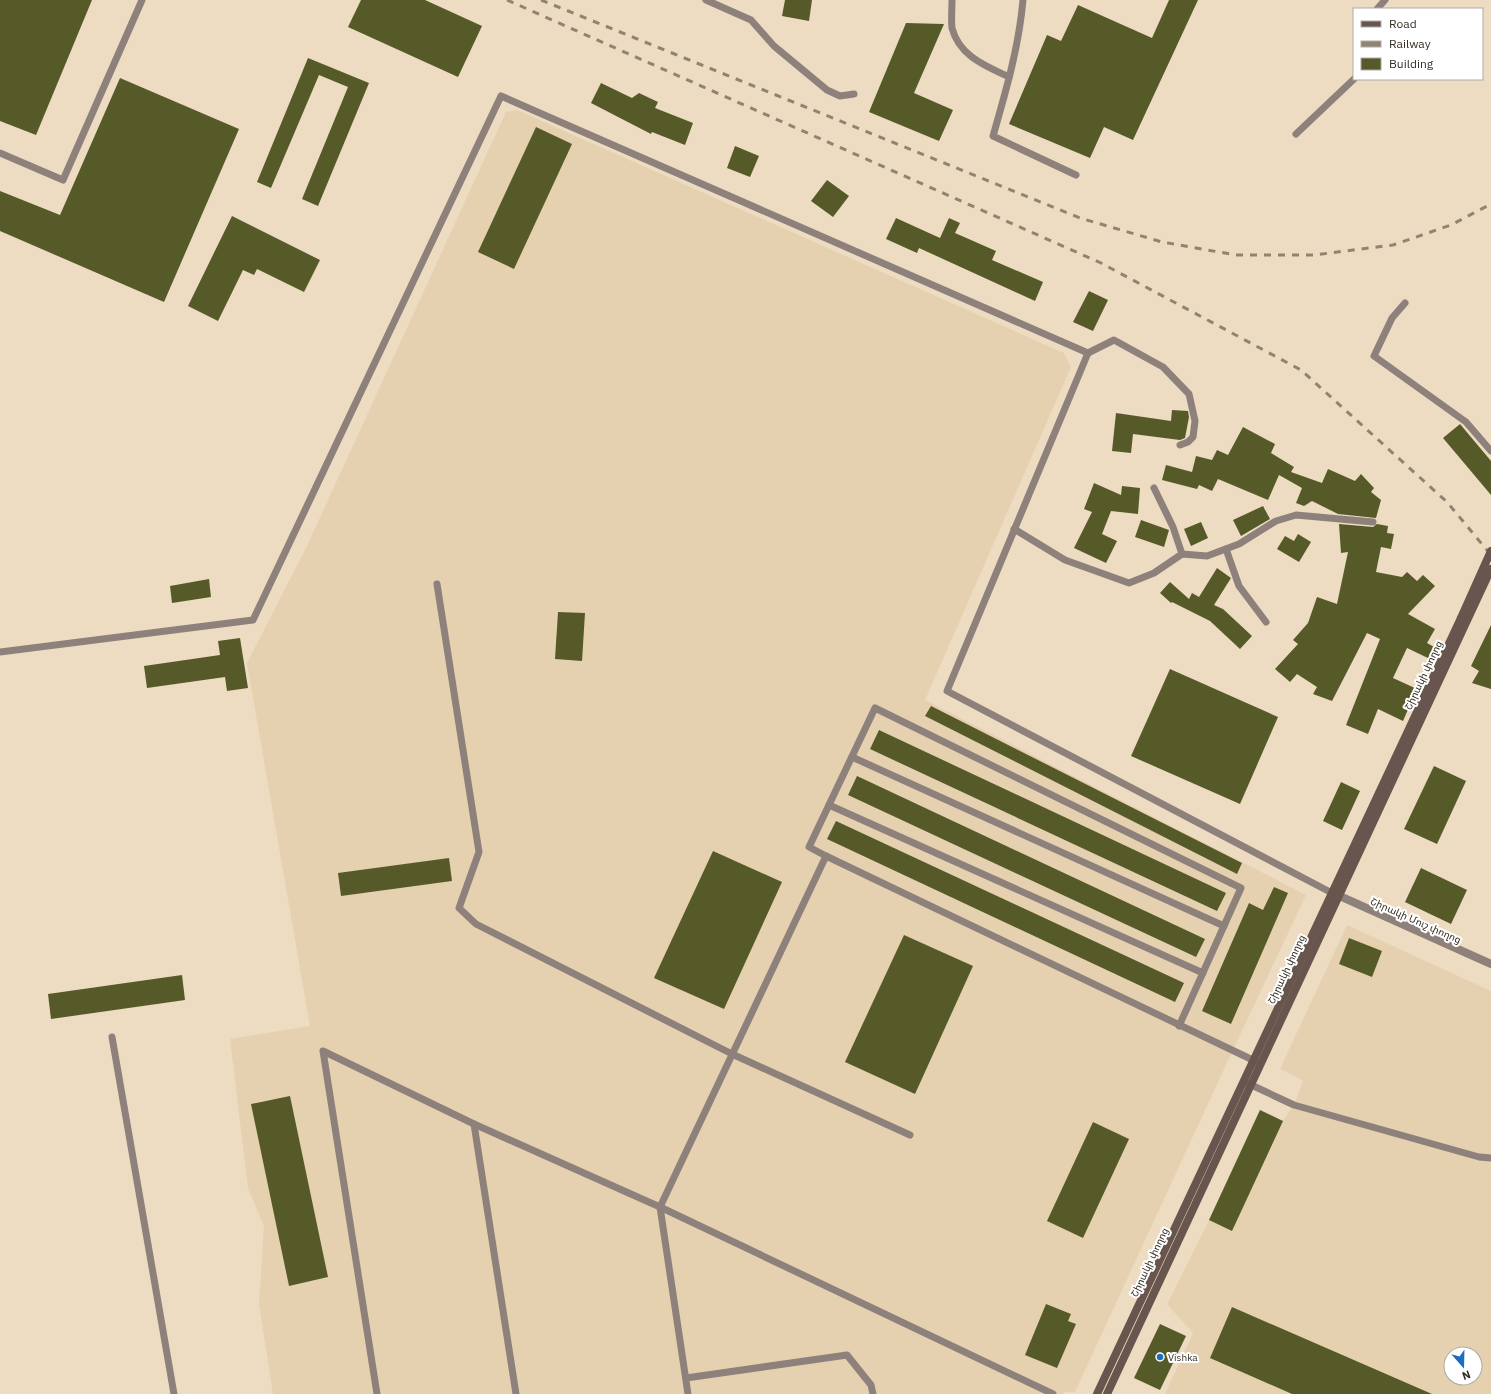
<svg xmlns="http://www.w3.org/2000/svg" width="1491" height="1394" font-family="'IBM Plex Sans','Noto Sans Armenian',sans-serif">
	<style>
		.built { fill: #e5d1af; fill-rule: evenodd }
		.building { fill: #565a29 }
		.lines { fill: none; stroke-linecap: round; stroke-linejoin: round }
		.lane { stroke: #8e817c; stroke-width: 7 }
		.street { stroke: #8e817c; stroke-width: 8 }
		.secondary { stroke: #68554e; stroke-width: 8 }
		.rail { stroke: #908471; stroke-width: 3; stroke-dasharray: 7 7; stroke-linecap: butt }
		.secondary-bridge { stroke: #68554e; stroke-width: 8 }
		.poi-dot { fill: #1c6ebc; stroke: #fff; stroke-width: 1.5 }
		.labels { text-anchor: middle; stroke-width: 4; stroke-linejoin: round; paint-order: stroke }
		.street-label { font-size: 10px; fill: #342e23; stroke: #fff }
		.poi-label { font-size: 10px; fill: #342e23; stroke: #fff; text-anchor: start }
	</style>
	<rect width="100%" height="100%" fill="#eddcc1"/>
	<g class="built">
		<polygon points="517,110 1064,353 1071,367 925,700 1306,895 1225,1067 1075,1392 1064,1392 1063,1394 273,1394 259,1304 264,1226 248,1188 230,1039 310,1026 247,663 306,548 506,112"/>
		<path d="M1347,925L1491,991V1394H1165L1193,1333L1167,1304L1209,1220L1260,1110L1283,1121L1294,1105L1303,1081L1280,1069ZM1451,1354H1475V1378H1451Z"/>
	</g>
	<g class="building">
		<polygon points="0,0 92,0 36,135 0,121"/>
		<polygon points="361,0 425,0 482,26 458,77 348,27"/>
		<polygon points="785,0 812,0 809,21 782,16"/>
		<polygon points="1169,0 1198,0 1133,140 1104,127 1090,158 1009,124 1047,35 1061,41 1078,5 1152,38"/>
		<polygon points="906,23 944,24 914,93 953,110 939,141 869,112"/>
		<polygon points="308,58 369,83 318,206 302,199 348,87 319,75 271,188 257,182"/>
		<polygon points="120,78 239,129 164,302 0,231 0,191 60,215"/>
		<polygon points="601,83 632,98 639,93 658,102 655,108 693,123 685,145 652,132 651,134 591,103"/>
		<polygon points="536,127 572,144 514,269 478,252"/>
		<polygon points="735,146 759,156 750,177 727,168"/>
		<polygon points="827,180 849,196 833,217 811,201"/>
		<polygon points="232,216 320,260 304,292 257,269 254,275 243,270 218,321 188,306"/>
		<polygon points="896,218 940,238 949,218 960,223 955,233 996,251 992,260 1043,282 1035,301 919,248 917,253 886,239"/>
		<polygon points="1089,291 1108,300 1093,331 1073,322"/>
		<polygon points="1172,410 1188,411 1189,417 1185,438 1180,440 1133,434 1131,453 1112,451 1116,413 1171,421"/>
		<polygon points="1460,424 1491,461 1491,495 1443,438"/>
		<polygon points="1243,427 1275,444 1271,453 1294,467 1291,472 1322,483 1328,469 1355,481 1361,474 1374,488 1371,492 1381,500 1376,518 1338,514 1312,501 1304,506 1296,503 1302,488 1279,475 1268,500 1218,479 1212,491 1199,485 1197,489 1162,480 1166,465 1192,472 1196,456 1212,460 1217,450 1228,455"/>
		<polygon points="1094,483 1121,495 1122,486 1140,488 1138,514 1111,511 1102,534 1117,541 1106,563 1074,548 1092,512 1084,509"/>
		<polygon points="1263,506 1270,519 1241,536 1233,520"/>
		<polygon points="1141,520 1169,530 1164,547 1135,537"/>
		<polygon points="1201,522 1208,538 1191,546 1184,529"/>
		<polygon points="1339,524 1373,527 1377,524 1388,526 1387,533 1394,534 1391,549 1381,547 1376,572 1402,577 1407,572 1417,581 1423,575 1435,586 1408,614 1435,629 1427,643 1436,648 1430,659 1407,648 1393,678 1417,689 1403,721 1378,709 1368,734 1346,725 1380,639 1367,633 1332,701 1313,694 1317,687 1297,674 1290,682 1275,669 1298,644 1293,640 1308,623 1317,597 1337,604 1348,552 1341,553"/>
		<polygon points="1298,534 1311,542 1299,562 1277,549 1285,536 1294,541"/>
		<polygon points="1217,568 1231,578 1214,605 1223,609 1252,636 1240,649 1210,621 1172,602 1171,603 1160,593 1170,582 1189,599 1192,593 1199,597"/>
		<polygon points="209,579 211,597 172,603 170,586"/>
		<polygon points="558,612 585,613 582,661 555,659"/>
		<polygon points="1491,625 1491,689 1472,683 1479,671 1471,666"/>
		<polygon points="240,638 248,688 227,691 225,677 147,688 144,666 220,655 218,641"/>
		<polygon points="1170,669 1278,717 1240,804 1131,756"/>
		<polygon points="931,706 1242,863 1237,874 925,716"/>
		<polygon points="879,730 1226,893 1217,911 870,749"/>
		<polygon points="1434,766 1466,781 1437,844 1404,829"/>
		<polygon points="857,776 1205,939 1196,957 848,795"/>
		<polygon points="1341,782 1360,791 1342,830 1323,821"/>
		<polygon points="836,821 1184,983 1175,1002 827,839"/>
		<polygon points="713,851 782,882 724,1009 654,978"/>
		<polygon points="449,858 452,881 341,896 338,873"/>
		<polygon points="1421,868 1467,890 1451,924 1405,902"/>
		<polygon points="1274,887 1288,893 1231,1024 1202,1011 1249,903 1263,910"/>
		<polygon points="904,935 973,966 915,1094 845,1062"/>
		<polygon points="1349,938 1382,951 1372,977 1339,964"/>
		<polygon points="182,975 185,1000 51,1019 48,994"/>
		<polygon points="290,1096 328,1277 289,1286 251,1104"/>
		<polygon points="1260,1110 1283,1121 1232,1231 1209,1220"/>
		<polygon points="1093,1122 1129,1139 1083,1238 1047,1221"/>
		<polygon points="1046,1304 1071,1314 1068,1321 1076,1324 1057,1368 1025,1355"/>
		<polygon points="1232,1307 1432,1394 1292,1394 1210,1358"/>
		<polygon points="1160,1324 1186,1336 1160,1390 1134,1378"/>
	</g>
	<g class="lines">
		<g class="lane">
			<polyline points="706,0 751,20 774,46 827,90 840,96 854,94"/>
			<path d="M952,0C952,9 951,20 952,28C959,56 986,66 1009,77"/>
			<path d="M1023,0C1019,46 1006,91 993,136L1076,175"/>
			<polyline points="1377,9 1385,0"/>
			<polyline points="1296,134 1354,79"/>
			<polyline points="0,153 63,180 142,0"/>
			<polyline points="1405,303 1392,318 1374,356 1466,422 1491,451"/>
			<polyline points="1180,445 1188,442 1193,437 1195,421 1189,394 1163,367 1114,340 1088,353 947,691 1332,893"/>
			<polyline points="1154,488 1173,527 1182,554"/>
			<polyline points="1014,529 1065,560 1129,583 1154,573 1182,554 1207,556 1239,544 1276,521 1296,515 1373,522"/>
			<polyline points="1226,549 1239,586 1266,622"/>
			<polyline points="437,584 479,852 459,908 476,924 732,1054 910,1135"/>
			<polyline points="0,652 253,620 501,96 1088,353"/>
			<polyline points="852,757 1224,926"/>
			<polyline points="829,805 1203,973"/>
			<polyline points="1179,1026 1241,888 875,708 809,847 826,856 1257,1062"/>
			<polyline points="112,1037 174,1394"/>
			<polyline points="1247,1083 1294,1105 1479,1157 1491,1158"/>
			<polyline points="474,1124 516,1394"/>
			<polyline points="686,1378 847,1355 871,1385 873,1394"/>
			<polyline points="377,1394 323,1051 474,1124 660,1207 1053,1394"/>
			<polyline points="688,1394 660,1207 826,856"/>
		</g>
		<polyline class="street" points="1333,893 1491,964"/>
		<g class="secondary">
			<polyline points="1097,1394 1461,618"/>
			<polyline points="1107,1394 1491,569"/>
		</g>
		<g class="rail">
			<polyline points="507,0 1101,263 1301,370 1447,502 1491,555"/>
			<polyline points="541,0 1080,218 1162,242 1236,255 1314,255 1393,245 1451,225 1491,204"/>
		</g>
		<polyline class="secondary-bridge" points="1461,618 1491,551"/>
	</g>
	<circle class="poi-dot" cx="1160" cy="1357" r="4"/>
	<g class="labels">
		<g class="street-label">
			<text transform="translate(1423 675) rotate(-65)" y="4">Շիրակի փողոց</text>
			<text transform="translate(1416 920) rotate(24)" y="4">Շիրակի Մուշ փողոց</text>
			<text transform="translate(1286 969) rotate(-65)" y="4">Շիրակի փողոց</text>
			<text transform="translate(1149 1262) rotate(-65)" y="4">Շիրակի փողոց</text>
		</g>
		<g class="poi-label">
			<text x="1168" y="1361">Vishka</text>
		</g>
	</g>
	<rect x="1353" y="8" width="130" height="72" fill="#ffffff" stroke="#aeaba7"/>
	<rect x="1361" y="21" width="20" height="6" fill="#68554e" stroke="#aeaba7"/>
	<text x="1389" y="28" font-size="12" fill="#342e23">Road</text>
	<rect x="1361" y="41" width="20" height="6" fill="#908471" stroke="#aeaba7"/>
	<text x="1389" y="48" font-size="12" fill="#342e23">Railway</text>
	<rect x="1361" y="58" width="20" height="12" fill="#565a29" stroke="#aeaba7"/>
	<text x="1389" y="68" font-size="12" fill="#342e23">Building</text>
	<g transform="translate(1463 1366) rotate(160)"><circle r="19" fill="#ffffff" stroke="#aeaba7"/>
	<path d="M0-3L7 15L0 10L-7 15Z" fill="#1c6ebc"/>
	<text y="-6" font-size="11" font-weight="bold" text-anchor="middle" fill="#342e23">N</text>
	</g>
</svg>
